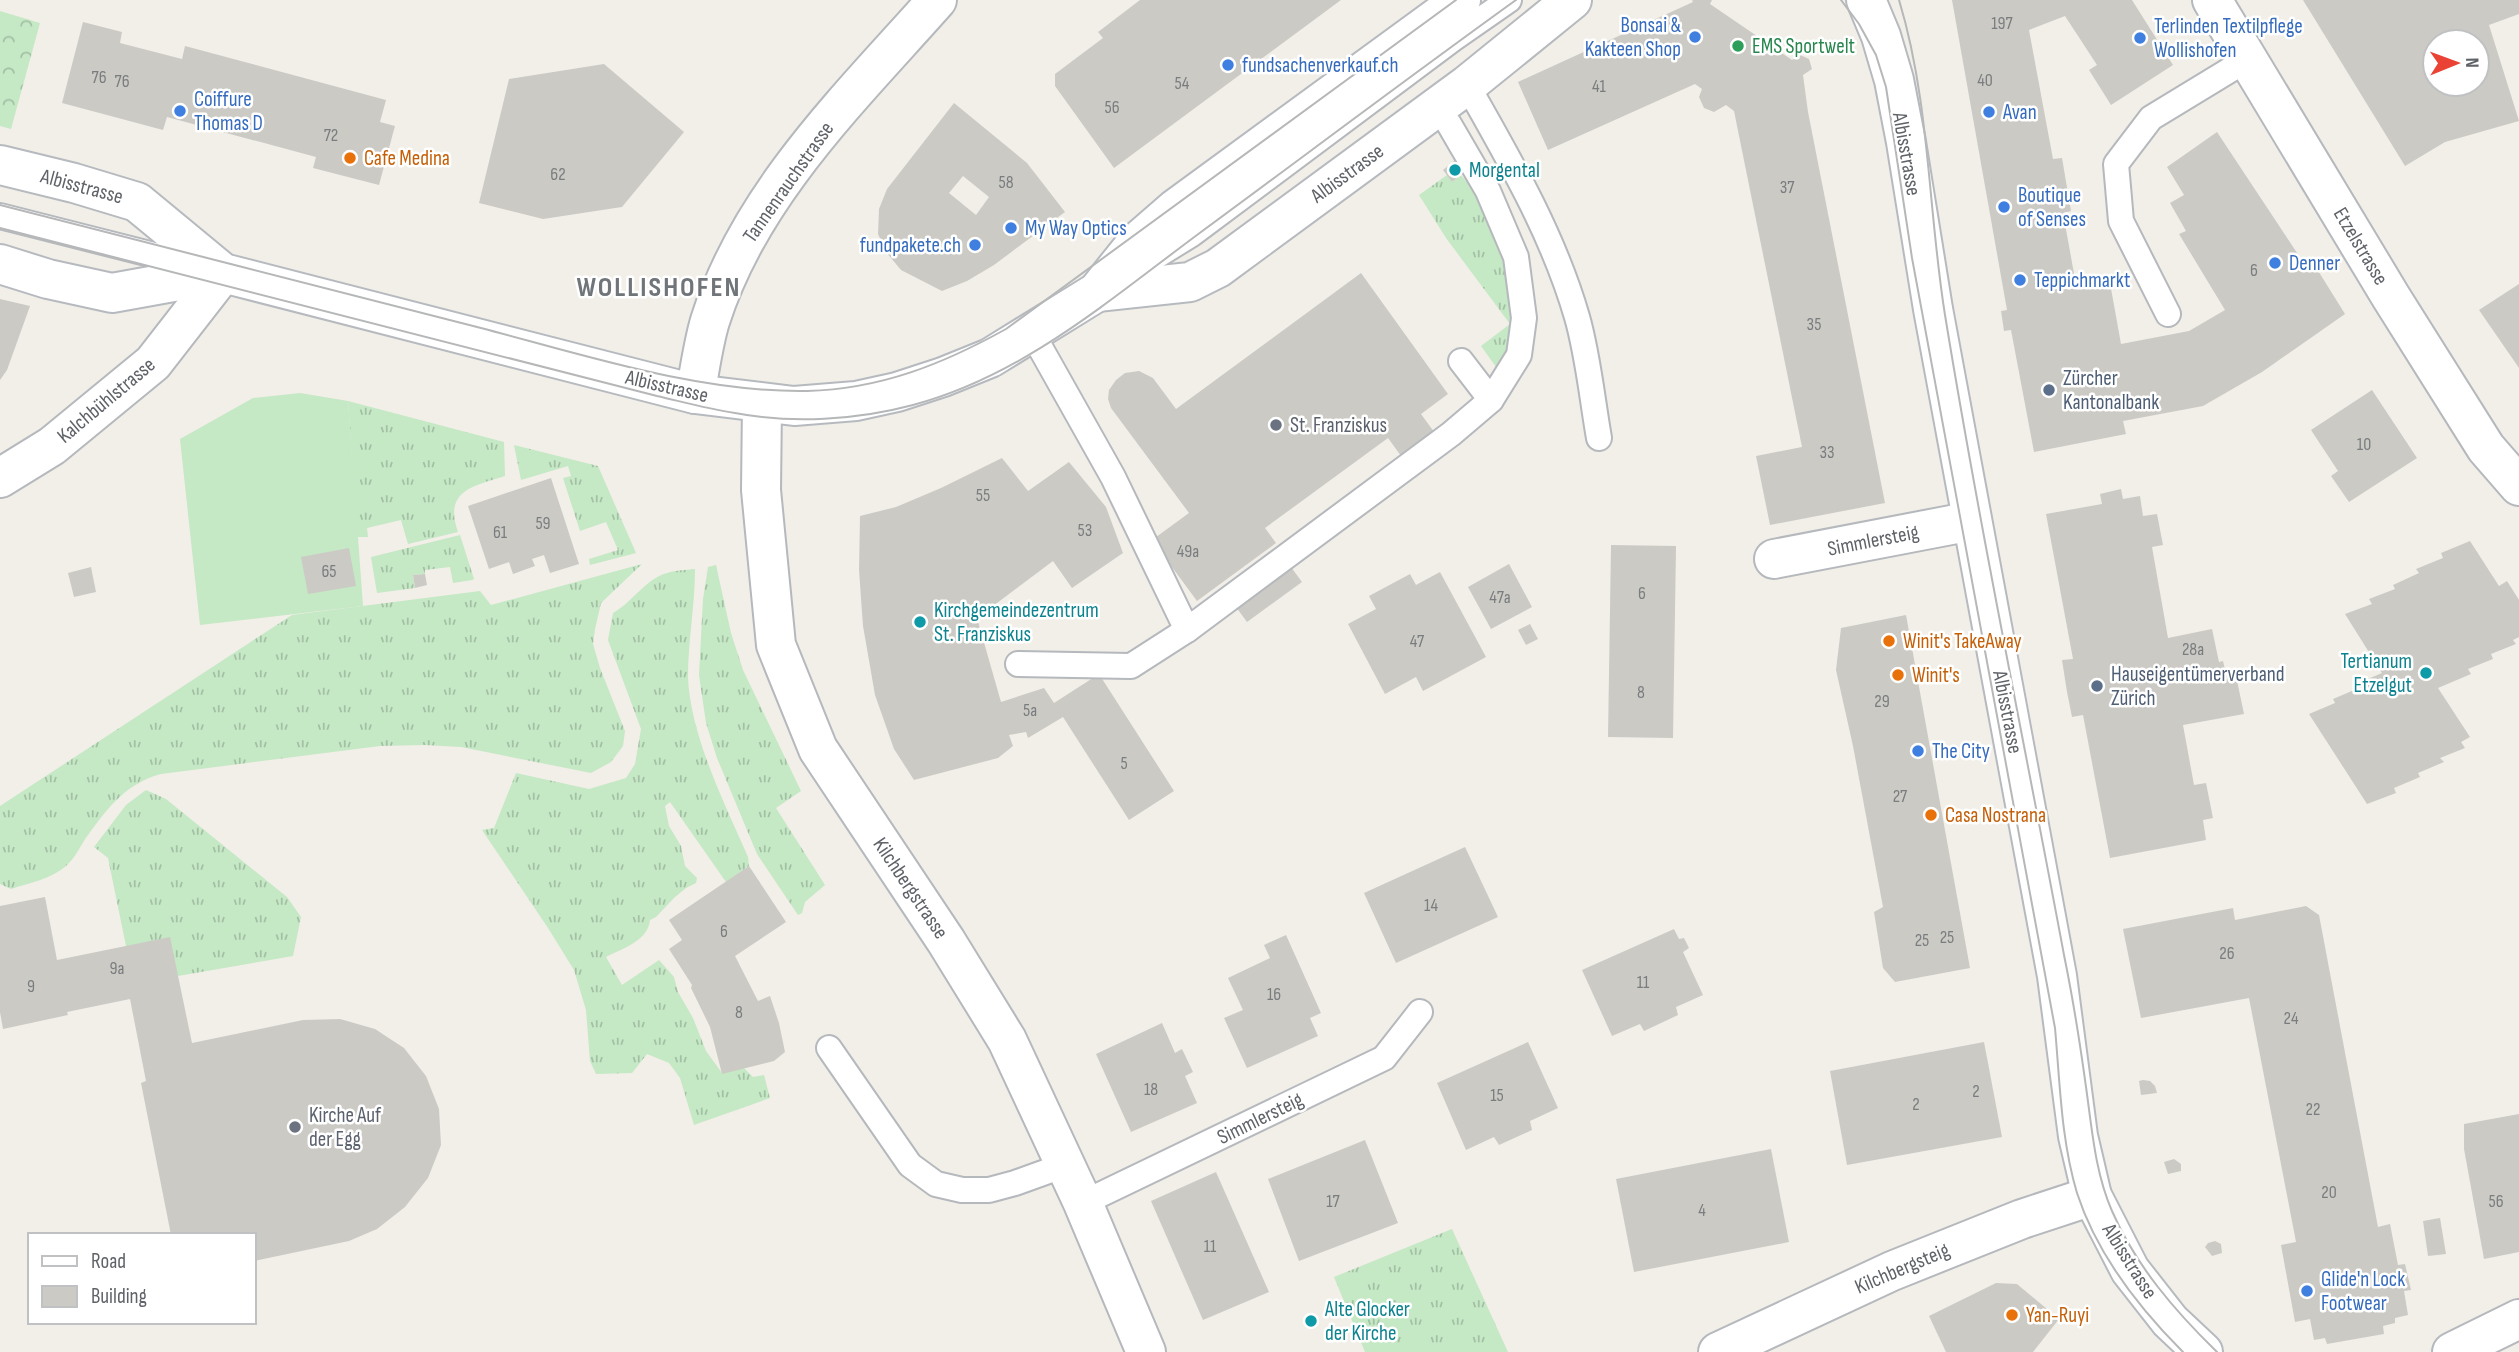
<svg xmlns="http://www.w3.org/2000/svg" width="2519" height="1352" font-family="'Sofia Sans Condensed',sans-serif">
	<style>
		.grass { fill: url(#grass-tufts) }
		.park { fill: url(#park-crowns) }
		.garden { fill: #c5e8c5 }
		.building { fill: #cccac5; fill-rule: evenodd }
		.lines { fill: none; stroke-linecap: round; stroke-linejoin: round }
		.lane-casing { stroke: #b5b8bc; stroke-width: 28 }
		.street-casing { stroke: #b5b8bc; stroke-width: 42 }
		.secondary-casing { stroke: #b6babf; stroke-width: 42 }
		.lane { stroke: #fff; stroke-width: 24 }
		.street { stroke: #fff; stroke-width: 38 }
		.secondary { stroke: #fff; stroke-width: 38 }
		.tram { stroke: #b6b7b8; stroke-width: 2 }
		.shop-dot { fill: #3f7fe0; stroke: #fff; stroke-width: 2.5 }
		.leisure-dot { fill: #2e9e5b; stroke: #fff; stroke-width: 2.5 }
		.food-dot { fill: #e8710a; stroke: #fff; stroke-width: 2.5 }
		.culture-dot { fill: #0f9aa8; stroke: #fff; stroke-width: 2.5 }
		.service-dot { fill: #5c6f8a; stroke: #fff; stroke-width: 2.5 }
		.worship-dot { fill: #6b7280; stroke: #fff; stroke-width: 2.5 }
		.labels { text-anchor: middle; stroke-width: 5; stroke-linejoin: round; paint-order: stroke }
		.number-label { font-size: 18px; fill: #7a7d7f }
		.shop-label { font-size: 21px; fill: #366cbe; stroke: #fff; text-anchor: start }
		.leisure-label { font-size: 21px; fill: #27864d; stroke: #fff; text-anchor: start }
		.street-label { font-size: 21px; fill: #5f6368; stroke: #fff }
		.food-label { font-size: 21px; fill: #c56008; stroke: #fff; text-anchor: start }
		.culture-label { font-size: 21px; fill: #0d838f; stroke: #fff; text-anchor: start }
		.service-label { font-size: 21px; fill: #4e5e75; stroke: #fff; text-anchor: start }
		.worship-label { font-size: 21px; fill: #5b616d; stroke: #fff; text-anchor: start }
		.district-label { font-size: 28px; font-weight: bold; letter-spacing: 2px; fill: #70757a; stroke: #fff }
	</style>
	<defs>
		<pattern id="grass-tufts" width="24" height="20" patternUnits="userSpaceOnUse" patternTransform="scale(1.75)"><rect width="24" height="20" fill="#c5e8c5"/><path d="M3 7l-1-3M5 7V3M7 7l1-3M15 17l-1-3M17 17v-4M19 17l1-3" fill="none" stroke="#a3c0a4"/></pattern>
		<pattern id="park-crowns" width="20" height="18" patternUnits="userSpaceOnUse" patternTransform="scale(1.75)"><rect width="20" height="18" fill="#c5e8c5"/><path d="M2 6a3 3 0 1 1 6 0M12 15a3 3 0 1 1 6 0" fill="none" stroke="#a3c0a4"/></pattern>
	</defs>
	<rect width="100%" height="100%" fill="#f1efe8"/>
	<g class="grass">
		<path d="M1447,175L1452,182L1461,175C1468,183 1475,192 1481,201C1503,239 1520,300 1510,343C1508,352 1501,360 1496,367L1481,346L1510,324L1446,238L1419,195Z"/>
		<path d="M348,401L504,442L505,476C474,486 443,490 458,532L408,544L401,520L367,528L368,537H357Z"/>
		<polygon points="514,445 598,466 636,553 590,565 589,559 618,550 606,522 580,531 563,478 571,476 568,466 521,480"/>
		<polygon points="460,535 474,579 472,580 453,583 450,567 425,570 425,574 413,575 415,588 377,593 371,557"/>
		<path d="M642,564L601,603L595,629L593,644L600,668L625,731L623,746L611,762L591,773L461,747L425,745L380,746L161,774C127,783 108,807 88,835C80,846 76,857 66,866C51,879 29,883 11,889L0,884V806L292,615L480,591L491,605Z"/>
		<polygon points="716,565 731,633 743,670 801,791 776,808 825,885 805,902 802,913 798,915 757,854 717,758 706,723 699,675 703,599 708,567"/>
		<path d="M695,569C695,605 688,641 688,677C690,735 725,804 748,857L749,866L726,882L670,802L665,806L669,826L681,846L685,866L697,878L696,883L686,888L675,897L656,917L650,920C648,941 623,948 606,957L622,985L659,960L674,977L678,992L693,1018L706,1051L722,1073L744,1068L753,1077L764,1075L770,1098L694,1125L680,1078L669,1063L647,1054L632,1073L596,1074L590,1061L586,1010L574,970L548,928L482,830L494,828L516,773L589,789L626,778L635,764L641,729L608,640L613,613C633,602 645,579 667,573C676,570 686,570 695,569Z"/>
		<polygon points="146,790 166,799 287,897 301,917 293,956 178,976 126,946 108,858 94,847 126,805"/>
		<polygon points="1452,1229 1508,1352 1365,1352 1334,1277"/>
	</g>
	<polygon class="park" points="0,11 40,23 11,129 0,126"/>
	<polygon class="garden" points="300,393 348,401 363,606 200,625 180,439 253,398"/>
	<g class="building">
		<polygon points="1140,0 1341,0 1114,168 1055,86 1055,74 1103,38 1098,32"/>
		<polygon points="1692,0 1712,0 1710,4 1792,60 1800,55 1809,59 1812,69 1803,75 1808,112 1885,503 1770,525 1756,456 1802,447 1734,111 1726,105 1714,112 1704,108 1699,97 1702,89 1695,84 1548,150 1518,82 1693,2"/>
		<polygon points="1952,0 2132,0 2173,65 2111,105 2089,70 2097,65 2065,16 2029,30 2053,159 2062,158 2071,211 2063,213 2077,290 2110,283 2121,344 2189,331 2225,310 2179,234 2186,231 2170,203 2184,195 2167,167 2217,132 2309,271 2317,269 2345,314 2262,372 2203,406 2123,421 2126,434 2034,452 2011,330 2004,331 2001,311 2007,310"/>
		<path d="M2303,0H2519V14L2489,25L2519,121L2445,142L2405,166ZM2435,42H2477V84H2435Z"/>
		<polygon points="83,22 122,32 120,43 182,59 185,46 386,100 380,122 395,126 379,185 313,168 316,157 167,117 163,130 62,103"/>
		<polygon points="604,64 684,132 622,207 543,219 479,203 509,79"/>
		<path d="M954,103L1027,163L1065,212L994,265L967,281L942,291L901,270L886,252L878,234L879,209L887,189ZM963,176L989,197L976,215L949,193Z"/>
		<polygon points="1459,157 1467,170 1452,182 1443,170"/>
		<polygon points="1361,273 1448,394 1421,414 1437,436 1404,460 1388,438 1265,528 1276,543 1197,601 1152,540 1189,513 1111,408 1108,399 1109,390 1116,380 1125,373 1139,371 1153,378 1176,409"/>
		<polygon points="2519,284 2519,368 2479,310"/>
		<polygon points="0,299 30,306 7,370 0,380"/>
		<polygon points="2372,390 2417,458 2349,502 2331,476 2338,471 2311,430"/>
		<polygon points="1002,458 1028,491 1069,462 1106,507 1123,553 1072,588 1053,561 977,618 1001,702 1044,688 1054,703 1099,674 1174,791 1129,820 1063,717 1028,738 1026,732 1009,735 1013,746 998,758 914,780 894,749 875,695 863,626 859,570 860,516 896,507 941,488"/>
		<polygon points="551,478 579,564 550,573 544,555 532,559 535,566 513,574 509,562 489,569 468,506"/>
		<polygon points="2121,489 2123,499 2140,496 2143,516 2157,514 2163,545 2152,547 2168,638 2212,629 2219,662 2223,661 2226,674 2235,671 2244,714 2183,725 2194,785 2206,783 2213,818 2203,820 2206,840 2110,858 2083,715 2072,717 2067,692 2062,660 2073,659 2046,514 2102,504 2100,494"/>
		<polygon points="2470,541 2499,586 2507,581 2519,600 2519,637 2513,640 2516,644 2491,654 2493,659 2468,669 2471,674 2438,688 2470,737 2461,742 2465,748 2440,758 2444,762 2418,773 2420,777 2394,788 2396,793 2367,804 2309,714 2335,703 2333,699 2359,688 2356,684 2382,673 2345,614 2372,604 2369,599 2395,589 2393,585 2419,573 2416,569 2443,558 2441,553"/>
		<polygon points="1611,545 1676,546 1673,738 1608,737"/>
		<polygon points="349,548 356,586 308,594 301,557"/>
		<polygon points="1509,564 1532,607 1491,629 1468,587"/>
		<polygon points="91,567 96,592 74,597 68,573"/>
		<polygon points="1291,567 1302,582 1247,622 1236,607"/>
		<polygon points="1440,572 1486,657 1423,691 1416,677 1385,694 1348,624 1376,609 1369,596 1410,574 1416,585"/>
		<polygon points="425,574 427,585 415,588 413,575"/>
		<polygon points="1906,615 1970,968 1895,982 1883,968 1874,912 1883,907 1853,746 1836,670 1841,628"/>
		<polygon points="1530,624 1538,639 1526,645 1518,630"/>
		<polygon points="1465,847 1498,917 1396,963 1364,893"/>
		<polygon points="749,866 786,922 735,956 758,1001 770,996 779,1023 785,1052 774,1061 722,1074 710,1027 691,988 692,985 669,949 682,940 669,920"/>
		<polygon points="45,897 57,960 170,937 192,1043 303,1020 340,1019 375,1029 404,1048 426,1076 439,1109 441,1145 428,1178 405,1207 377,1229 349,1241 254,1261 254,1235 171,1235 141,1083 146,1081 130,999 67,1012 68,1015 3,1029 0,1012 0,906"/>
		<polygon points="2306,906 2319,915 2378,1227 2390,1224 2398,1265 2405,1264 2411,1290 2404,1291 2408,1315 2395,1318 2395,1323 2383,1326 2384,1334 2327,1344 2325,1338 2314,1340 2310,1319 2295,1322 2281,1245 2296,1242 2249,998 2141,1018 2123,929 2233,908 2235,920"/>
		<polygon points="1674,929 1679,939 1684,938 1689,948 1683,952 1703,995 1676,1007 1678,1015 1644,1031 1640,1024 1612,1036 1582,970"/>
		<polygon points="1286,935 1321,1013 1310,1018 1318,1036 1247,1068 1224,1018 1243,1010 1228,978 1270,958 1264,945"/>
		<polygon points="1162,1023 1175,1053 1182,1049 1193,1072 1185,1076 1197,1103 1131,1132 1096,1054"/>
		<polygon points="1528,1042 1558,1108 1530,1121 1532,1130 1499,1145 1494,1137 1466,1150 1437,1083"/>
		<polygon points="1984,1042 2002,1137 1847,1165 1830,1071"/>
		<polygon points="2143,1080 2150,1081 2155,1086 2157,1093 2141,1095 2139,1081"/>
		<polygon points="2519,1114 2519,1252 2484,1259 2464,1149 2464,1124"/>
		<polygon points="1365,1140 1398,1223 1299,1261 1268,1179"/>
		<polygon points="1771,1149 1789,1242 1634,1272 1616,1179"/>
		<polygon points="2174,1159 2181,1164 2181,1171 2168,1174 2164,1162"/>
		<polygon points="1216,1172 1269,1292 1203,1320 1151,1201"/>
		<polygon points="2440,1218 2446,1254 2428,1256 2423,1221"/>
		<polygon points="2215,1241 2221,1244 2222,1253 2212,1256 2205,1247 2208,1243"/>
		<polygon points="1996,1283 2017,1284 2059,1319 2033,1352 1946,1352 1929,1316"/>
	</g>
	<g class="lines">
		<g class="lane-casing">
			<g id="lane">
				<path d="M1467,85C1509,159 1553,234 1577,317C1588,355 1592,398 1599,438"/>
				<polyline points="0,216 209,269"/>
				<polyline points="1116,281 1192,234 1453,39 1509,0"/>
				<polyline points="2168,314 2121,221 2116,164 2151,118 2248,59"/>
				<polyline points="1032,333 1113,477 1187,630 1451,434 1491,400 1519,355 1524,318 1516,257 1488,191 1449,124"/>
				<polyline points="1461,361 1491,400"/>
				<polyline points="1018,664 1131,666 1187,630"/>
				<polyline points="829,1048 910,1165 936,1184 962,1190 989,1190 1015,1183 1065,1165"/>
				<polyline points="1083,1203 1384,1058 1420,1012"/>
			</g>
		</g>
		<g class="street-casing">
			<g id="street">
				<polyline points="2212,0 2391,297 2486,448 2519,486"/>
				<path d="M695,394C700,370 703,344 710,321C750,194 851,97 937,0"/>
				<polyline points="762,404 761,490 776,645 818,749 946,941 1007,1040 1083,1203 1146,1352"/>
				<polyline points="0,478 52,446 153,363 223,273"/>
				<polyline points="1774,559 1972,521"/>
				<polyline points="1718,1352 1892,1271 2022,1219 2092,1196"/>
				<polyline points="2452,1352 2519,1319"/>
			</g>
		</g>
		<g class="secondary-casing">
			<g id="secondary">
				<polyline points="1866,0 1881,36 1894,80 1906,142 1933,309 2057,976 2078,1136 2092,1196 2130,1270 2170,1321 2203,1352"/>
				<polyline points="0,165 74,183 137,202 223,273 695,394 794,406 856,401 897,392 943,377 990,358 1097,292 1137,242 1175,209 1461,0"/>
				<polyline points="0,264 48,279 112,293 223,273"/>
				<polyline points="1097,292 1190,282 1218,268 1467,85 1572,0"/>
			</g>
		</g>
		<use href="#lane" class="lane"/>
		<use href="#street" class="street"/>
		<use href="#secondary" class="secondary"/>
		<g class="tram">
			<path d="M1841,0L1859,24L1876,55L1886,87L1912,258L2055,1028C2060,1083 2061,1140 2077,1193C2097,1255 2138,1307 2183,1352"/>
			<path d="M1899,0C1930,102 1928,210 1945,315C1980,529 2024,741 2064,955C2073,999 2080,1043 2086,1087C2092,1129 2095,1172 2112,1211C2136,1266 2175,1311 2217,1352"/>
			<path d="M0,205C160,246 321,287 481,328C584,355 700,393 807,391C881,389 943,364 1006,329L1456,0"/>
			<path d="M0,228L657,396C683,402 709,409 735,413C792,424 857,420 913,405C1022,376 1108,301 1197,235C1303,157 1409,77 1516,0"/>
		</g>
	</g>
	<g class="shop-dot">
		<circle cx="1695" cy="37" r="7"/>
		<circle cx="2140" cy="38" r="7"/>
		<circle cx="1228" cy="65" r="7"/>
		<circle cx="180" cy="111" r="7"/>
		<circle cx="1989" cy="112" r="7"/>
		<circle cx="2004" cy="207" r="7"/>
		<circle cx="1011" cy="228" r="7"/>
		<circle cx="975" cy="245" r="7"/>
		<circle cx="2275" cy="263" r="7"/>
		<circle cx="2020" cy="280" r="7"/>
		<circle cx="1918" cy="751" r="7"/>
		<circle cx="2307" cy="1291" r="7"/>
	</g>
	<circle class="leisure-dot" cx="1738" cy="46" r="7"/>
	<g class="food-dot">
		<circle cx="350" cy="158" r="7"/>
		<circle cx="1889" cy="641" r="7"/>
		<circle cx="1898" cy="675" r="7"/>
		<circle cx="1931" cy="815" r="7"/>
		<circle cx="2012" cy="1315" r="7"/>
	</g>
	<g class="culture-dot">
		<circle cx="1455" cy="170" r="7"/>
		<circle cx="920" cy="622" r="7"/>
		<circle cx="2426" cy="673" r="7"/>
		<circle cx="1311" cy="1321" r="7"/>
	</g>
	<g class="service-dot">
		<circle cx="2049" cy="390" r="7"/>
		<circle cx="2097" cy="686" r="7"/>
	</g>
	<g class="worship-dot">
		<circle cx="1276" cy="425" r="7"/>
		<circle cx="295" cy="1127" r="7"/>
	</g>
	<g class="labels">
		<g class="number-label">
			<text x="2002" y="29">197</text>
			<text x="99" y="83">76</text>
			<text x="1985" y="86">40</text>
			<text x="122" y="87">76</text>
			<text x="1182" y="89">54</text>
			<text x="1599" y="92">41</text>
			<text x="1112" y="113">56</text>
			<text x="331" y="141">72</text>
			<text x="558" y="180">62</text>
			<text x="1006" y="188">58</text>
			<text x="1787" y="193">37</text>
			<text x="2254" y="276">6</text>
			<text x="1814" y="330">35</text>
			<text x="2364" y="450">10</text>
			<text x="1827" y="458">33</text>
			<text x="983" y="501">55</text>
			<text x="543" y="529">59</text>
			<text x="1085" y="536">53</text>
			<text x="500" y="538">61</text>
			<text x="1188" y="557">49a</text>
			<text x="329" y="577">65</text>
			<text x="1642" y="599">6</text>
			<text x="1500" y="603">47a</text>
			<text x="1417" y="647">47</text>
			<text x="2193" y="655">28a</text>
			<text x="1641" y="698">8</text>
			<text x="1882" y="707">29</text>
			<text x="1030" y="716">5a</text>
			<text x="1124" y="769">5</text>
			<text x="1900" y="802">27</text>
			<text x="1431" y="911">14</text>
			<text x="724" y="937">6</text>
			<text x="1947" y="943">25</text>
			<text x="1922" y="946">25</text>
			<text x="2227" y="959">26</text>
			<text x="117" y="974">9a</text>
			<text x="1643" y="988">11</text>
			<text x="31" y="992">9</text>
			<text x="1274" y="1000">16</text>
			<text x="739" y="1018">8</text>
			<text x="2291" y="1024">24</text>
			<text x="1151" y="1095">18</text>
			<text x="1976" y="1097">2</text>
			<text x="1497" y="1101">15</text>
			<text x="1916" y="1110">2</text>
			<text x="2313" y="1115">22</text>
			<text x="2329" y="1198">20</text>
			<text x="1333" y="1207">17</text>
			<text x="2496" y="1207">56</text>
			<text x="1702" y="1216">4</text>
			<text x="1210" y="1252">11</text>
		</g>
		<g class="shop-label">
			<text x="1681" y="32" text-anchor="end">Bonsai &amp;<tspan x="1681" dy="24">Kakteen Shop</tspan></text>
			<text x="2154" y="33">Terlinden Textilpflege<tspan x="2154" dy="24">Wollishofen</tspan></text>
			<text x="1242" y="72">fundsachenverkauf.ch</text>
			<text x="194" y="106">Coiffure<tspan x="194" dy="24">Thomas D</tspan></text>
			<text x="2003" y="119">Avan</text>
			<text x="2018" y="202">Boutique<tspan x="2018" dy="24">of Senses</tspan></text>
			<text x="1025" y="235">My Way Optics</text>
			<text x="961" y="252" text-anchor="end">fundpakete.ch</text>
			<text x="2289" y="270">Denner</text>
			<text x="2034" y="287">Teppichmarkt</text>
			<text x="1932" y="758">The City</text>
			<text x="2321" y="1286">Glide'n Lock<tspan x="2321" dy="24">Footwear</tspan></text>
		</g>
		<g class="leisure-label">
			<text x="1752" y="53">EMS Sportwelt</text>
		</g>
		<g class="street-label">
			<text transform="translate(1907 154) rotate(80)" y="7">Albisstrasse</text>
			<text transform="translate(1347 173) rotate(-36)" y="7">Albisstrasse</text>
			<text transform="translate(788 182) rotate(-55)" y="7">Tannenrauchstrasse</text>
			<text transform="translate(82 186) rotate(15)" y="7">Albisstrasse</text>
			<text transform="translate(2361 246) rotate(59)" y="7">Etzelstrasse</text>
			<text transform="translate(667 386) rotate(13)" y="7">Albisstrasse</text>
			<text transform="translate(106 400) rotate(-40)" y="7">Kalchbühlstrasse</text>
			<text transform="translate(1873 540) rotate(-11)" y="7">Simmlersteig</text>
			<text transform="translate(2008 712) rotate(79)" y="7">Albisstrasse</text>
			<text transform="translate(911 888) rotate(56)" y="7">Kilchbergstrasse</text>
			<text transform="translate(1260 1118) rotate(-26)" y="7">Simmlersteig</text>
			<text transform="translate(2130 1261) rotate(58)" y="7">Albisstrasse</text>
			<text transform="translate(1902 1268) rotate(-23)" y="7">Kilchbergsteig</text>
		</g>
		<g class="food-label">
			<text x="364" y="165">Cafe Medina</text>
			<text x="1903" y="648">Winit's TakeAway</text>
			<text x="1912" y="682">Winit's</text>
			<text x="1945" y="822">Casa Nostrana</text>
			<text x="2026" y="1322">Yan-Ruyi</text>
		</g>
		<g class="culture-label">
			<text x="1469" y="177">Morgental</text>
			<text x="934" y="617">Kirchgemeindezentrum<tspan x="934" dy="24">St. Franziskus</tspan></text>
			<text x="2412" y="668" text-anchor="end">Tertianum<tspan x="2412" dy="24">Etzelgut</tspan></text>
			<text x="1325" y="1316">Alte Glocker<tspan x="1325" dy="24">der Kirche</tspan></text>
		</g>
		<g class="service-label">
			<text x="2063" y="385">Zürcher<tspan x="2063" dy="24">Kantonalbank</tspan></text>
			<text x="2111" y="681">Hauseigentümerverband<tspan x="2111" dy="24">Zürich</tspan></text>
		</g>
		<g class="worship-label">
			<text x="1290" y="432">St. Franziskus</text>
			<text x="309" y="1122">Kirche Auf<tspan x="309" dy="24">der Egg</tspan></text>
		</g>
		<g class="district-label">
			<text x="659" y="296">WOLLISHOFEN</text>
		</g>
	</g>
	<rect x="28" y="1233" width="228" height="91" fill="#ffffff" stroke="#bfc1c3" stroke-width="2"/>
	<rect x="42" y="1256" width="35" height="10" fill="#ffffff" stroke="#bfc1c3" stroke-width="2"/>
	<text x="91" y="1268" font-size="21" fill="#5f6368">Road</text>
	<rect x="42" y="1286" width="35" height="21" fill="#cccac5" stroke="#bfc1c3" stroke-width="2"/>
	<text x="91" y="1303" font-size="21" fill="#5f6368">Building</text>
	<g transform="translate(2456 63) rotate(89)"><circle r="33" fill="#ffffff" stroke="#bfc1c3" stroke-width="2"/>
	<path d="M0-5L12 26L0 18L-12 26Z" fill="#ea4335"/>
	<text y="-10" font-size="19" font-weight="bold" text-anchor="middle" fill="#5f6368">N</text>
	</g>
</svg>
